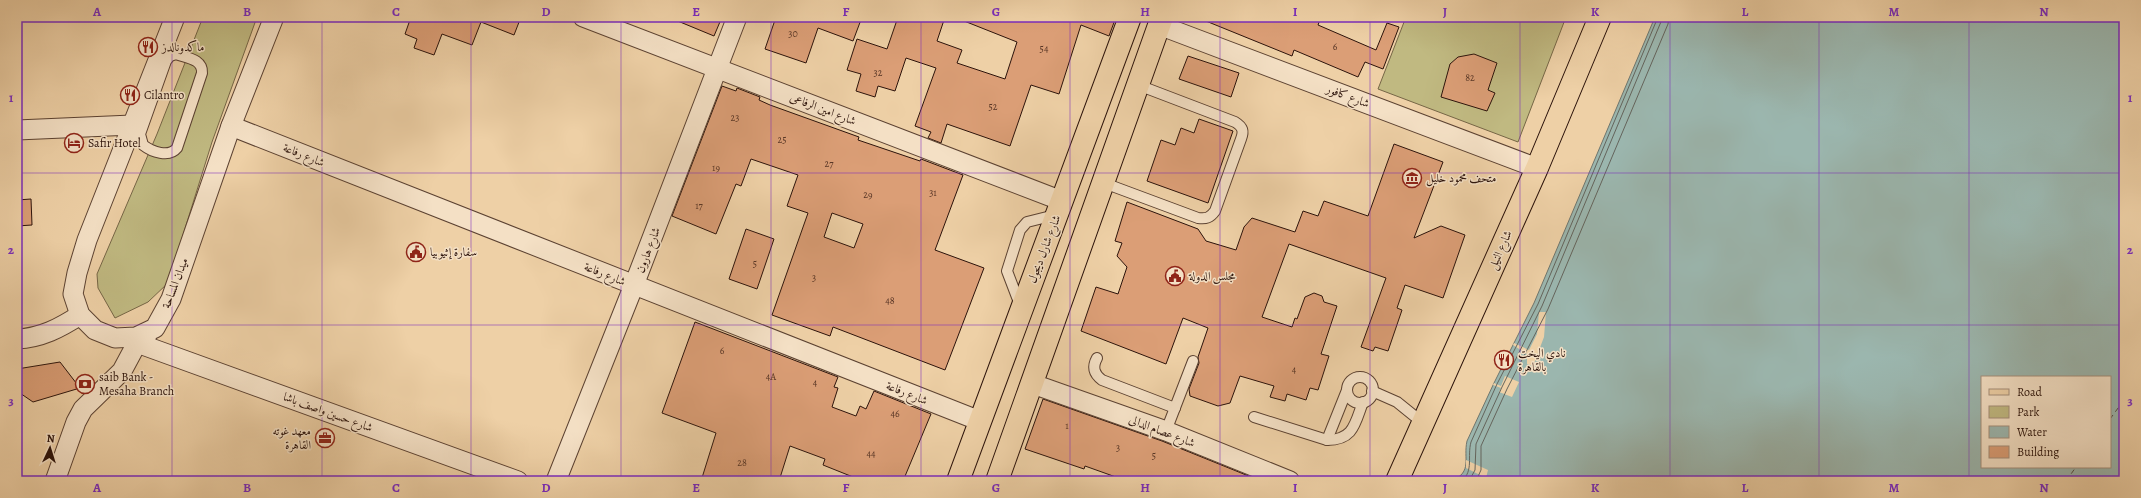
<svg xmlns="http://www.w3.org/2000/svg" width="2141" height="498" font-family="Alegreya,Amiri,serif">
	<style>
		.green { fill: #c0b981; stroke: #766646 }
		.water { fill: #9bb6ae; stroke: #6f756d; fill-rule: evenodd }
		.pier { fill: #eed0a6 }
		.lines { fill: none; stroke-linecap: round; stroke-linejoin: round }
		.shore { stroke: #64645c; stroke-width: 1 }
		.ferry { stroke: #534c44; stroke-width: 1; stroke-dasharray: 5 4; stroke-linecap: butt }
		.building { fill: #db9e76; stroke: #2c130b; fill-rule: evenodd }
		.service-casing { stroke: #5c4232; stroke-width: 12 }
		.minor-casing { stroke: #5c4232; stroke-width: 21 }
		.primary-casing { stroke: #2c130b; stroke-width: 24 }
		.service { stroke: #f4e0c5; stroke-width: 10 }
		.minor { stroke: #f4e0c5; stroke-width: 19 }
		.primary { stroke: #eed0a6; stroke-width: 22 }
		.grid { fill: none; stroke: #7b2cbf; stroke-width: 1; stroke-opacity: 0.55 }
		.labels { text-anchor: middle; stroke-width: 3; stroke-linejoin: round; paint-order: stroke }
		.number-label { font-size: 10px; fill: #583626 }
		.poi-label { font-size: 12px; fill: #2c130b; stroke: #f4e0c5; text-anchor: start }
		.street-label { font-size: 12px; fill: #2c130b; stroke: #f4e0c5 }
		.neatline { fill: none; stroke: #7b2cbf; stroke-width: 1.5 }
		.grid-label { font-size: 13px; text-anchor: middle; font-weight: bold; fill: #7b2cbf }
	</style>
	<rect width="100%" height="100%" fill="#eed0a6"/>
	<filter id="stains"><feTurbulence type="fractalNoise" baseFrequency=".005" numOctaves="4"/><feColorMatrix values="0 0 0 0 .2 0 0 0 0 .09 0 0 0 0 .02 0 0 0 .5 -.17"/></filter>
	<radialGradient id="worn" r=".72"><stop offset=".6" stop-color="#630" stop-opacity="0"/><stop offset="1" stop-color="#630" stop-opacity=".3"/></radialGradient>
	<g class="green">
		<polygon points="203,17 257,17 212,142 168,283 148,302 115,318 98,288 97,274 157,134"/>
		<polygon points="1406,17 1566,17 1518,142 1378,89"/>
	</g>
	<path class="water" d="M1655,17H2124V481H1452C1473,471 1463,459 1467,441L1494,383L1534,303ZM1982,377H2110V467H1982Z"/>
	<g class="pier">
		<polygon points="1539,312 1546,312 1544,337 1533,366 1527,364 1527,354 1513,345 1514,343 1529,350 1537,334"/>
		<polygon points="1505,376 1519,382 1512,397 1499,392 1501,388 1493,385 1494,383 1501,386"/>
		<polygon points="1466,460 1488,470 1486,478 1466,468"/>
	</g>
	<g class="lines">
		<g class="shore">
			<path d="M1462,481C1474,470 1467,457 1471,442L1497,384L1538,304L1658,17"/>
			<polyline points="1469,481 1475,470 1476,444 1502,387 1542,306 1663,17"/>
			<polyline points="1476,481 1481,470 1481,446 1507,389 1548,309 1668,24 1669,17"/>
		</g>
		<g class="ferry">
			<polyline points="2110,419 2124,400"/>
			<polyline points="2066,481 2076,467"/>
		</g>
	</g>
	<g class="building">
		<polygon points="411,17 521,17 514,35 481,22 472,45 442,34 434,55 414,48 417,39 405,34"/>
		<polygon points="668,17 722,17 714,36"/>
		<polygon points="776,17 862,17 853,41 818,28 806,63 765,49"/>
		<polygon points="898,17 945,17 937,41 962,50 957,63 1005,79 1017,42 954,17 1116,17 1109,36 1081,25 1059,94 1031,85 1010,146 947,124 941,143 928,138 931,132 915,126 936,68 906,58 895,91 878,86 875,97 856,91 861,74 847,70 857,39 887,49"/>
		<polygon points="1196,17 1321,17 1318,25 1376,50 1387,23 1399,27 1383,69 1365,62 1358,77 1294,50 1292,56"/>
		<polygon points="1474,54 1497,63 1488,90 1495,93 1487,111 1441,97 1450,64 1458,57"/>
		<polygon points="1188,56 1239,73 1231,97 1179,79"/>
		<path d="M722,86L736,91L737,88L760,97L759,100L770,105L859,137L858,140L920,161L921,159L963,175L935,250L984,268L945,370L833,327L830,336L772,315L808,213L787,206L798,175L751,159L741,186L736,184L716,234L672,216ZM832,213L863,224L854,248L824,237Z"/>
		<polygon points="1199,119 1233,131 1208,203 1147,181 1161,140 1175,145 1181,128 1194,133"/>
		<polygon points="1394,144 1443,162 1414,238 1441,226 1465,235 1443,298 1405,285 1397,308 1402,310 1388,351 1375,347 1373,351 1361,347 1386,278 1289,244 1262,317 1292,327 1295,318 1297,319 1305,297 1314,293 1322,296 1324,302 1337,306 1321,354 1329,356 1318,390 1310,388 1306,400 1287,394 1285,401 1270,397 1274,386 1240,376 1230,403 1218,406 1190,396 1189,389 1199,363 1198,357 1208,328 1183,318 1166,364 1081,331 1096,287 1118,294 1127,267 1117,256 1122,243 1115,241 1127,202 1198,229 1206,241 1236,250 1244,227 1252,218 1295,232 1303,211 1318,216 1324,201 1368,216"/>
		<polygon points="31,199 32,225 17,226 17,200"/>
		<polygon points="746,229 774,239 757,289 729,279"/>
		<polygon points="695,322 838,377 834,387 838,388 832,407 856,416 860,406 866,409 874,391 931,414 903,481 863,481 823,465 825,459 790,446 779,481 701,481 716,433 662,413"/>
		<polygon points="60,362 80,388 33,402 17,391 17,369"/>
		<polygon points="1043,399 1162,441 1261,481 1127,481 1085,466 1084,469 1025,449"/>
	</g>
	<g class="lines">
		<g class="service-casing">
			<g id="service">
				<path d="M176,54C187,58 203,59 202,73L177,148C169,158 152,152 143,145L140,134L166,61L170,56Z"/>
				<path d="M1104,183L1198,218C1206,219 1210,218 1215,211L1241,139C1244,131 1243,127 1235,122L1138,85"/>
				<polyline points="1020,305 1007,271 1020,230 1027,222 1055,215"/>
				<path d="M1097,358C1092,367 1094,374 1102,380L1175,408"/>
				<circle cx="1360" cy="390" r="13"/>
				<polyline points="1372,391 1397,402 1423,423"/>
				<path d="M1254,417L1327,440C1354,440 1355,423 1363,402"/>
				<polyline points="1166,431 1193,361"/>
				<polyline points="1327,440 1347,390"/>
			</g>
		</g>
		<g class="minor-casing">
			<g id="minor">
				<polyline points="175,17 87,240 77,273 73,294 80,315 95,330 115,338 136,337 155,328 171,299 231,126 274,17"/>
				<polyline points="583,17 1062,201"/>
				<polyline points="1159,25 1537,168"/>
				<polyline points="231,126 980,421"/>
				<polyline points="17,130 132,125"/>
				<path d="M17,339C41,338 60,328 80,315"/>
				<polyline points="137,343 518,481"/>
				<polyline points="1033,384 1166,431 1290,481"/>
				<polyline points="55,481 76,422 83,409 122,371 137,343 147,335"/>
				<polyline points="556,481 634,285 737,17"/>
			</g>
		</g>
		<g class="primary-casing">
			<g id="primary">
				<polyline points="958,481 1130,17"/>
				<polyline points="997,481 1162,17"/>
				<polyline points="1397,481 1537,168 1600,17"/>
			</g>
		</g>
		<use href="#service" class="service"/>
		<use href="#minor" class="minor"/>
		<use href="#primary" class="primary"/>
	</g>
	<path class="grid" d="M172,17V481M322,17V481M471,17V481M621,17V481M771,17V481M921,17V481M1070,17V481M1220,17V481M1370,17V481M1520,17V481M1670,17V481M1819,17V481M1969,17V481M17,173H2124M17,325H2124"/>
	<defs>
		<g id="restaurant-ring" transform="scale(1)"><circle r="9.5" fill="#f4e0c5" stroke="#8f2418" stroke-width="1.5"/><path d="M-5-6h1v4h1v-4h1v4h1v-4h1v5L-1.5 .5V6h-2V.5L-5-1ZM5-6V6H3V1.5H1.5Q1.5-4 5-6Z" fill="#8f2418"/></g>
		<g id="hotel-ring" transform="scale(1)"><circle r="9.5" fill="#f4e0c5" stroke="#8f2418" stroke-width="1.5"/><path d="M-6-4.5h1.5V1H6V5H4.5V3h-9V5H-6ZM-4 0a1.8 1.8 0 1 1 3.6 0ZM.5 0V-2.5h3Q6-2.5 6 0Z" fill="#8f2418"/></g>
		<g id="museum-ring" transform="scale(1)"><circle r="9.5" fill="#f4e0c5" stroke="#8f2418" stroke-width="1.5"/><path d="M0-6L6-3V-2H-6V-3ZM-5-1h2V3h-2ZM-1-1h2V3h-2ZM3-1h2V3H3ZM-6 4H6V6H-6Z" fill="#8f2418"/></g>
		<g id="civic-ring" transform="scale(1)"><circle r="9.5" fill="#f4e0c5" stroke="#8f2418" stroke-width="1.5"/><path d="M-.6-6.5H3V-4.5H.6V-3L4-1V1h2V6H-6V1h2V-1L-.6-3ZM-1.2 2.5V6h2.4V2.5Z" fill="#8f2418"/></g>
		<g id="bank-ring" transform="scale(1)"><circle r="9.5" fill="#f4e0c5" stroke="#8f2418" stroke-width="1.5"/><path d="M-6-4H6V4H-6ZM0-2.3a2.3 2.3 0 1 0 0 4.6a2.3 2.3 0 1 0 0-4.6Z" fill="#8f2418"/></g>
		<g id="office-ring" transform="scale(1)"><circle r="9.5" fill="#f4e0c5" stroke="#8f2418" stroke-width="1.5"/><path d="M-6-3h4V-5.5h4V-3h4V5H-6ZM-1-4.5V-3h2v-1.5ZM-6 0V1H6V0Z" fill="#8f2418"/></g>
	</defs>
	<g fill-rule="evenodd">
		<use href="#restaurant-ring" x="148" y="47"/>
		<use href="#restaurant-ring" x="130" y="95"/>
		<use href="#hotel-ring" x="74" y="143"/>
		<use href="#museum-ring" x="1412" y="178"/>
		<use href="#civic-ring" x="416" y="252"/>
		<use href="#civic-ring" x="1175" y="276"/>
		<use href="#restaurant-ring" x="1504" y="360"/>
		<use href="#bank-ring" x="85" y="384"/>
		<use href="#office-ring" x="325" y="438"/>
	</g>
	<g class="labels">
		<g class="number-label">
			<text x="793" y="37">30</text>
			<text x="1335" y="50">6</text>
			<text x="1044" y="52">54</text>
			<text x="878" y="76">32</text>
			<text x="1470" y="81">82</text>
			<text x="993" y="110">52</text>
			<text x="735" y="121">23</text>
			<text x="782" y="143">25</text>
			<text x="829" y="167">27</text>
			<text x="716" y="171">19</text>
			<text x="933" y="196">31</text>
			<text x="868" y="198">29</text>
			<text x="699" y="209">17</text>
			<text x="755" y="267">5</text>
			<text x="814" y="281">3</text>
			<text x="890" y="304">48</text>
			<text x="722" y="354">6</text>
			<text x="1294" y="373">4</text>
			<text x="771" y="380">4A</text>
			<text x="815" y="386">4</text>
			<text x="895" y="417">46</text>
			<text x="1067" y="429">1</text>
			<text x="1118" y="451">3</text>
			<text x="871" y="457">44</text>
			<text x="1154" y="459">5</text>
			<text x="742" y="466">28</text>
		</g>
		<g class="poi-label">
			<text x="162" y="51">ماكدونالدز</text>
			<text x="144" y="99">Cilantro</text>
			<text x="88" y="147">Safir Hotel</text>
			<text x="1426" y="182">متحف محمود خليل</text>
			<text x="430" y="256">سفارة إثيوبيا</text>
			<text x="1189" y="280">مجلس الدولة</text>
			<text x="1518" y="357">نادي اليخت<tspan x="1518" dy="14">بالقاهرة</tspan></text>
			<text x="99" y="381">saib Bank -<tspan x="99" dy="14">Mesaha Branch</tspan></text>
			<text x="311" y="435" text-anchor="end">معهد غوته<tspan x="311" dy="14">القاهرة</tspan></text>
		</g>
		<g class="street-label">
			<text transform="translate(1348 96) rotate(21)" y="4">شارع كافور</text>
			<text transform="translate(823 109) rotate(21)" y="4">شارع امين الرفاعى</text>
			<text transform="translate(304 155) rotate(22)" y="4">شارع رفاعة</text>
			<text transform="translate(1044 249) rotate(-69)" y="4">شارع شارل ديجول</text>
			<text transform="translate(648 250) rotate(-69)" y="4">شارع هارون</text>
			<text transform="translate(1500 250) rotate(-66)" y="4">شارع النيل</text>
			<text transform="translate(605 274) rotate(22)" y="4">شارع رفاعة</text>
			<text transform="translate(175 283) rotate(-69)" y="4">ميدان المساحة</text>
			<text transform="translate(907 393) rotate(22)" y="4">شارع رفاعة</text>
			<text transform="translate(328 412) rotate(20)" y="4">شارع حسين واصف باشا</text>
			<text transform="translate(1162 431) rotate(21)" y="4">شارع عصام الدالى</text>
		</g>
	</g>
	<rect width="2141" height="498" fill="none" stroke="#eed0a6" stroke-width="44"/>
	<rect x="1981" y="376" width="130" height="92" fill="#f4e0c5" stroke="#a48e7b"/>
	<rect x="1989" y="389" width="20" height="6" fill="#eed0a6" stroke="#a48e7b"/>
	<text x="2017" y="396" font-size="12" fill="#2c130b">Road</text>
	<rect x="1989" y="406" width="20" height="12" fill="#c0b981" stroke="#a48e7b"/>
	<text x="2017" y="416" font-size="12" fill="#2c130b">Park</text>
	<rect x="1989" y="426" width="20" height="12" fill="#9bb6ae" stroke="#a48e7b"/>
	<text x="2017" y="436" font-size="12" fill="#2c130b">Water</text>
	<rect x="1989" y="446" width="20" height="12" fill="#db9e76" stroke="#a48e7b"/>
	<text x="2017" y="456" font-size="12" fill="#2c130b">Building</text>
	<g transform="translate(50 448) rotate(4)" stroke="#f4e0c5" stroke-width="3" paint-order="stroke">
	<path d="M0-3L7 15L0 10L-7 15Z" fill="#2c130b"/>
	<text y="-6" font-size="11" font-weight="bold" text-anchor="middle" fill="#2c130b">N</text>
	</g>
	<rect x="22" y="22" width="2097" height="454" class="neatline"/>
	<g class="grid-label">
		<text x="97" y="16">A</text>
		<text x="247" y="16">B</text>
		<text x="396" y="16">C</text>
		<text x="546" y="16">D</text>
		<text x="696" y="16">E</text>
		<text x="846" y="16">F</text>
		<text x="996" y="16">G</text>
		<text x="1145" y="16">H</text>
		<text x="1295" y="16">I</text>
		<text x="1445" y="16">J</text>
		<text x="1595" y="16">K</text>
		<text x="1745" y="16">L</text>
		<text x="1894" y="16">M</text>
		<text x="2044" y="16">N</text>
		<text x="11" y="102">1</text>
		<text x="2130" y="102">1</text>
		<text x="11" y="254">2</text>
		<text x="2130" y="254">2</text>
		<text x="11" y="405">3</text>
		<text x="2130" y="405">3</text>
		<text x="97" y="492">A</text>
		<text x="247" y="492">B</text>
		<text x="396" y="492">C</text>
		<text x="546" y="492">D</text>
		<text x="696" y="492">E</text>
		<text x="846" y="492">F</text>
		<text x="996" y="492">G</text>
		<text x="1145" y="492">H</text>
		<text x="1295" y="492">I</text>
		<text x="1445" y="492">J</text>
		<text x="1595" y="492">K</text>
		<text x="1745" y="492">L</text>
		<text x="1894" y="492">M</text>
		<text x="2044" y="492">N</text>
	</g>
	<rect width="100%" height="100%" filter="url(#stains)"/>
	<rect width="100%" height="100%" fill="url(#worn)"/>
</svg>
